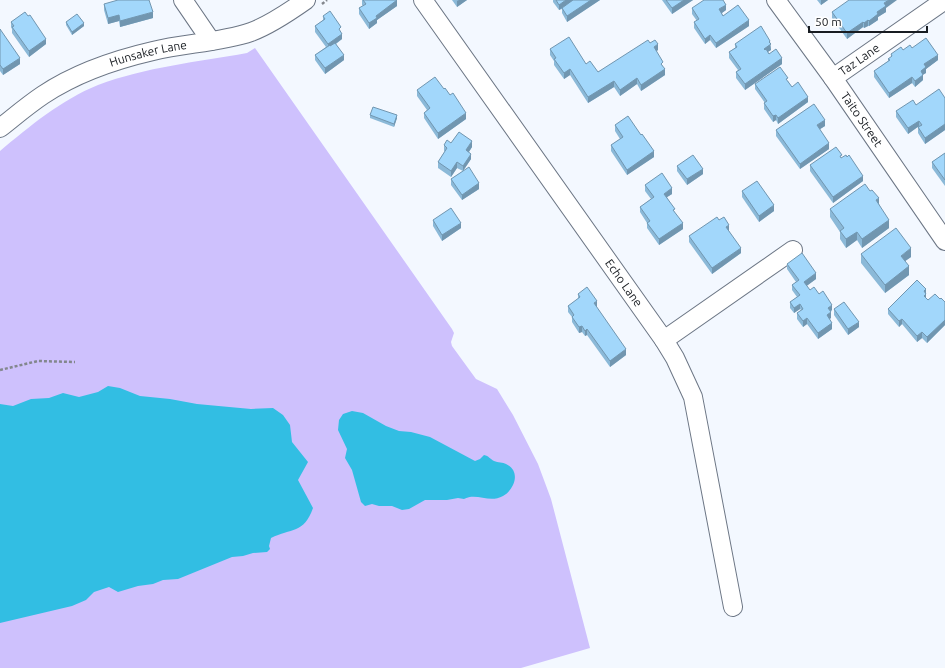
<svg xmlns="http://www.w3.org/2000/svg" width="945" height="668" font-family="Ubuntu,sans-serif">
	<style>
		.green { fill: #cec1fd }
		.water { fill: #32bee3 }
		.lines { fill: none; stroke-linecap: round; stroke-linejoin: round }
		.minor-casing { stroke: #6c7685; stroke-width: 20 }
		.path { stroke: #83878d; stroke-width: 2.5; stroke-dasharray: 3 2; stroke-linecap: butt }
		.minor { stroke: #fff; stroke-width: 18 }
		.wall { fill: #8bb9d8 }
		.shaded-wall { fill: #7196b0 }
		.building { fill: #a2d7fb; stroke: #7196b0 }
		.labels { text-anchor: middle; stroke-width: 3; stroke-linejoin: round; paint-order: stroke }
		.street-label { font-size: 12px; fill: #181c21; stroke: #fff }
	</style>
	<rect width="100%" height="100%" fill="#f3f8ff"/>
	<path class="green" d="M255,48L452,329L454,333L451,342L452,346L476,379L497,389L513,415L538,464L551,499L590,648L521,668H0V151C30,126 61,100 98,85C146,67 197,62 247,53Z"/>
	<g class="water">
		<path d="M108,386L120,388L140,396L170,399L197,404L251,409L273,408L283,415L290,425L292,442L308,462L298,480L313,508C304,534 291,528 271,538L269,546L270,549L267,552L253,553L243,556L232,557L178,579L163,580L153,584L138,586L118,592L109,587L94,592L86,600L72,606L0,623V404L13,406L31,399L49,398L63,393L79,397L98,392Z"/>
		<path d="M352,411L363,413L386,426L399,431L411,432L430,437L475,461L480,459L484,455C489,456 490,459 494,461C498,463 503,462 506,464C521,471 515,489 503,496C489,504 477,492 464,499L458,498L447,500H425L409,509L402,510L392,506H379L372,504L365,506L361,502L352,470L345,458L347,449L338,430L339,420L343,414Z"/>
	</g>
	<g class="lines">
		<g class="minor-casing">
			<g id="minor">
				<polyline points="183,0 211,41"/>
				<path id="s1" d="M423,0L664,340L675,358L693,397L733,607"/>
				<path id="s2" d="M776,0L833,78L945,241"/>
				<path id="s3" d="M833,78L945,0"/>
				<path id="s4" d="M0,128C14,117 28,105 43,95C76,73 114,60 153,51C185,43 219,43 251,32C270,25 289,12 306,0"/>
				<polyline points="664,340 793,250"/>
			</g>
		</g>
		<g class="path">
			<polyline points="322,4 327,0"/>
			<polyline points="0,370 38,361 75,362"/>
		</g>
		<use href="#minor" class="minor"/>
	</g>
	<g class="wall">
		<polygon points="362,0 397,0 397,6 377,20 377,23 369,29 359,14 359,8 363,6 362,5"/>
		<polygon points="452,0 467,0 457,7"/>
		<polygon points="553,0 600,0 567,22 562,13 562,9 559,10 553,2"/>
		<polygon points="662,0 693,0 672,14"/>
		<polygon points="817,0 828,0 821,5"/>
		<polygon points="104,4 153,18 120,27 119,21 108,24 104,10"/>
		<polygon points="692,8 726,10 722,13 723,16 749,26 716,48 710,40 705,44 694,28 694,22 697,21 692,14"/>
		<polygon points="886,8 886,12 878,17 878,20 869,26 868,26 864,28 863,27 847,39 832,18 832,12"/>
		<polygon points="28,16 46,44 29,57 12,33 12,29 11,27 11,22"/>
		<polygon points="323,16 341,33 342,39 336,44 344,60 325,74 315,60 315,55 326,47 315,32 315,26 323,20"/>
		<polygon points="66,22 84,26 72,35 66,25"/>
		<polygon points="0,29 20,64 3,75 0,71"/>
		<polygon points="650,43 658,50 656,51 663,67 665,75 641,91 637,84 620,96 614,87 588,103 570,75 564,79 554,65 554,61 550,55 550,49 586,64 598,72"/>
		<polygon points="735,44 770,44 771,50 768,52 769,54 782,64 745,90 736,78 736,72 738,70 729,58 729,52 735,48"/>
		<polygon points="912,48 938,60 926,69 926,73 923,74 923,80 915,87 912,83 889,98 874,77 874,71 888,61 888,59 891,57 891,54 903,50"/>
		<polygon points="788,81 792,87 808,102 778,124 776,120 773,122 764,109 764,103 765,103 755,89 755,84"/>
		<polygon points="444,89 450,95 466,119 438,139 424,118 424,113 427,110 417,96 417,90"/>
		<polygon points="945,98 945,130 925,144 918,133 918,127 919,126 908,134 896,117 896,111 916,105"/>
		<polygon points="370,115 397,118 394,127 370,118"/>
		<polygon points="615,125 641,135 654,157 627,175 611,151 611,145 620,139 615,131"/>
		<polygon points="825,126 820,129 829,149 800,169 776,136 776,130"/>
		<polygon points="451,143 472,147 469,152 471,159 463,171 479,189 462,200 451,185 451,179 463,171 457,168 451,177 438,168 438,162 445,151 444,151 444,145"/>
		<polygon points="945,153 945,186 932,168 932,162"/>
		<polygon points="842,158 863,181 833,203 810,171 810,165"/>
		<polygon points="677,166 703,174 687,185 677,171"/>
		<polygon points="645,185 672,194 667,197 683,229 659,245 647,228 647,223 640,212 640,207 651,199 645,191"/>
		<polygon points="742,191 774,211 759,222 742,197"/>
		<polygon points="879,204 889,228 862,248 857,240 846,248 840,239 840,232 830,217 830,209"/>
		<polygon points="433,220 461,228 442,241 433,226"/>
		<polygon points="729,231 741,253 712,274 689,242 689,236"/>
		<polygon points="861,254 911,257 905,261 909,275 885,293 861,263"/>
		<polygon points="787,264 816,279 806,286 810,290 819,294 832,310 830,312 831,318 829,319 832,329 818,339 807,324 803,327 797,319 797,313 801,310 800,309 794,313 790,308 790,302 797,297 792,290 792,285 796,282 787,269"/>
		<polygon points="926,293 926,298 928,300 940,299 945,302 945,325 927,343 922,338 917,342 902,324 899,327 888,314 888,309"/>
		<polygon points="578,294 597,307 596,307 626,355 610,367 587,335 585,336 582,332 579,333 572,322 572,317 568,312 568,306 578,299"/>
		<polygon points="834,309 859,327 848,335 834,315"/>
	</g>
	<g class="shaded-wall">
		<polygon points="397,0 397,6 377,20 377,23 369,29 369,23 376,16"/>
		<polygon points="459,0 467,0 457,7 457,1"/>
		<polygon points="566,0 574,0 559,10 559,5"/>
		<polygon points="591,0 600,0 567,22 567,16"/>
		<polygon points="684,0 693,0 672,14 672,8"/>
		<polygon points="821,0 828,0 821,5"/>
		<polygon points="889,0 897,0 886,8 886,12 878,17 878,20 869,26 869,21 884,3"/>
		<polygon points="726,5 726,10 719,15 719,9"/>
		<polygon points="153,12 153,18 120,27 120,21"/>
		<polygon points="119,15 119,21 108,24 108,18"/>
		<polygon points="749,20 749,26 716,48 716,43"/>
		<polygon points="868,20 868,26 864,28 864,23"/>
		<polygon points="863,22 863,27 847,39 847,33"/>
		<polygon points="84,23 84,26 72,35 72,32"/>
		<polygon points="342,34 342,39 328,49 328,44"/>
		<polygon points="710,35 710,40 705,44 705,39"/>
		<polygon points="46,39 46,44 29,57 29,51"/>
		<polygon points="770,41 771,50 764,54 764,49"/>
		<polygon points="658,44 658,50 654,53 654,47"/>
		<polygon points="344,55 344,60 325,74 325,68"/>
		<polygon points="938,55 938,60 926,69 926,73 921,76 921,71 924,64"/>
		<polygon points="20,58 20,64 3,75 3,69"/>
		<polygon points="782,58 782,64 745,90 745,84"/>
		<polygon points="570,69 570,75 564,79 564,73"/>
		<polygon points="665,69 665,75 641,91 641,85"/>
		<polygon points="923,75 923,80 915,87 915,81"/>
		<polygon points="912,77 912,83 889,98 889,93"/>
		<polygon points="637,78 637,84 620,96 620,90"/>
		<polygon points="614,81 614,87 588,103 588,97"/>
		<polygon points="808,97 808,102 778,124 778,118"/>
		<polygon points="466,113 466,119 438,139 438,133"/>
		<polygon points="397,115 397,118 394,127 394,124"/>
		<polygon points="776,115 776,120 773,122 773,116"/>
		<polygon points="825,120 825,126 817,131 817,125"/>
		<polygon points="919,121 919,126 908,134 908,128"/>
		<polygon points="945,124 945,130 925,144 925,138"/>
		<polygon points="472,141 472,147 466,156 466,150"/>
		<polygon points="829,143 829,149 800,169 800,164"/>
		<polygon points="654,151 654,157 627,175 627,170"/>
		<polygon points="471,154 471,159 463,171 463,166"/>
		<polygon points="457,162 457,168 451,177 451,171"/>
		<polygon points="703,169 703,174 687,185 687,179"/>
		<polygon points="863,176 863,181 833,203 833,197"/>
		<polygon points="479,183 479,189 462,200 462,195"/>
		<polygon points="672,188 672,194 664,199 664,194"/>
		<polygon points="879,198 879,207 876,200"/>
		<polygon points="774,205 774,211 759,222 759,216"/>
		<polygon points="889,220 889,228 862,248 862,239"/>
		<polygon points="461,223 461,228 442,241 442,235"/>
		<polygon points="683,223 683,229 659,245 659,239"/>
		<polygon points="729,225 729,231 726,233 726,227"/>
		<polygon points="857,232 857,240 846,248 846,239"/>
		<polygon points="741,248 741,253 712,274 712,268"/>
		<polygon points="911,248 911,257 901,264 901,256"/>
		<polygon points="909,266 909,275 885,293 885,285"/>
		<polygon points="816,273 816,279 804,288 804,282"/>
		<polygon points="926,289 926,299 924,302 924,291"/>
		<polygon points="597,301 597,307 594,309 594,303"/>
		<polygon points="800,304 800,309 794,313 794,308"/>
		<polygon points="832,305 832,310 828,313 828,308"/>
		<polygon points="831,312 831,318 827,321 827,315"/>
		<polygon points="807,318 807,324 803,327 803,321"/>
		<polygon points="902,319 902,324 899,327 899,321"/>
		<polygon points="945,320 945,325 927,343 927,337"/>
		<polygon points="859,322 859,327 848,335 848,329"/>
		<polygon points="832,323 832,329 818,339 818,333"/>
		<polygon points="582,326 582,332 579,333 579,327"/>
		<polygon points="587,329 587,335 585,336 585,331"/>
		<polygon points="922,332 922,338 917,342 917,336"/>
		<polygon points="626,349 626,355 610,367 610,361"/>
	</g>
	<g class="building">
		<polygon points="118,0 149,0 153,12 120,21 119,15 108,18 104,4"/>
		<polygon points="363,0 397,0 376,16 377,18 369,23 359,8 366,4"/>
		<polygon points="556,0 566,0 559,5"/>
		<polygon points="573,0 591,0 567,16 562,8"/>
		<polygon points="666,0 684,0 672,8"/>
		<polygon points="704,0 723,0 726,5 719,9 723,16 738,5 749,20 716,43 710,35 705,39 694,22 699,19 692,8"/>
		<polygon points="849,0 889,0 884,3 886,6 877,12 878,14 869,21 868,20 864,23 863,22 847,33 832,12"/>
		<polygon points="330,11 341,27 339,29 342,34 328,44 315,26 325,19 323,16"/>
		<polygon points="25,12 28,16 30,15 46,39 29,51 12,27 14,26 11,22"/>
		<polygon points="77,14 84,23 72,32 66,22"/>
		<polygon points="761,26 770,41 769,42 771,44 764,49 765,50 766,49 769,54 776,49 782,58 745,84 736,72 741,69 729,52 737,47 735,44"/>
		<polygon points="0,29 20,58 3,69 0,65"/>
		<polygon points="569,37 586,64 590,61 598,72 648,40 650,43 655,40 658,44 654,47 663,62 661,64 665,69 641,85 637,78 620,90 614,81 588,97 570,69 564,73 554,59 556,58 550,49"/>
		<polygon points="926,38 938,55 924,64 926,67 921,71 923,75 915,81 912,77 889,93 874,71 890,60 888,59 892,56 891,54 901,47 903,50 910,45 912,48"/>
		<polygon points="335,43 344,55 325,68 315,55 330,45 330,46"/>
		<polygon points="780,67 788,78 786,79 792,87 798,82 808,97 778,118 776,115 773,116 764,103 767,101 755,84"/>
		<polygon points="435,77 444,89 445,88 450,95 453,93 466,113 438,133 424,113 430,108 417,90"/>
		<polygon points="939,89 945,98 945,124 925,138 918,127 922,125 919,121 908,128 896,111 913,100 916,105"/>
		<polygon points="814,104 825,120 817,125 829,143 800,164 776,130"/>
		<polygon points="373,107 397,115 394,124 370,115"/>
		<polygon points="628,116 641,135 642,134 654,151 627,170 611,145 623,137 615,125"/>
		<polygon points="459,132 472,141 466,150 471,154 463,166 457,162 451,171 438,162 447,148 444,145 447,140 451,143"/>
		<polygon points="836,147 842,155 840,156 841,158 846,155 847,157 849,155 863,176 833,197 810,165"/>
		<polygon points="945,153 945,180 932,162"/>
		<polygon points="693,155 703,169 687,179 677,166"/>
		<polygon points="469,167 479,183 462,195 451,179"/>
		<polygon points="662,173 672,188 664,194 675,209 673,210 683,223 659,239 647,223 650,221 640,207 654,197 645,185"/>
		<polygon points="757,181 774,205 759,216 742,191"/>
		<polygon points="865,184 870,191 872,190 879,198 876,200 889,220 862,239 857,232 846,239 840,231 844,228 830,209"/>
		<polygon points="451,208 461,223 442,235 433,220"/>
		<polygon points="717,217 719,220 724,217 729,225 726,227 741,248 712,268 689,236"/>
		<polygon points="896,228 911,248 901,256 909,266 885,285 861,254"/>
		<polygon points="802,253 816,273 804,282 810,290 814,287 819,294 823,291 832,305 828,308 831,312 827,315 832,323 818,333 807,318 803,321 797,313 803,309 800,304 794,308 790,302 800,295 792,285 799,280 787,264"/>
		<polygon points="917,280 926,289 924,291 926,294 924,296 928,300 935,294 940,299 941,298 945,302 945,320 927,337 922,332 917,336 902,319 899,321 888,309"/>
		<polygon points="587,287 597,301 594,303 626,349 610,361 587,329 585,331 582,326 579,327 572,317 574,315 568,306 580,297 578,294"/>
		<polygon points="844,302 859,322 848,329 834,309"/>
	</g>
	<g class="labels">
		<g class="street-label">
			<text dy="4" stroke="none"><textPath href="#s4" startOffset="168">Hunsaker Lane</textPath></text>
			<text dy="4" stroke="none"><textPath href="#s3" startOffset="32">Taz Lane</textPath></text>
			<text dy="4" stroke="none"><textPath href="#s2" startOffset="147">Taito Street</textPath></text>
			<text dy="4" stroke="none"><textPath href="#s1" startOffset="347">Echo Lane</textPath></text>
		</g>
	</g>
	<path d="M809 26v6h118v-6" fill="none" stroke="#181c21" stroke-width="2"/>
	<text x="815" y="26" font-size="12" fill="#181c21" stroke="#ffffff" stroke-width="3" paint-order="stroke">50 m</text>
</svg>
